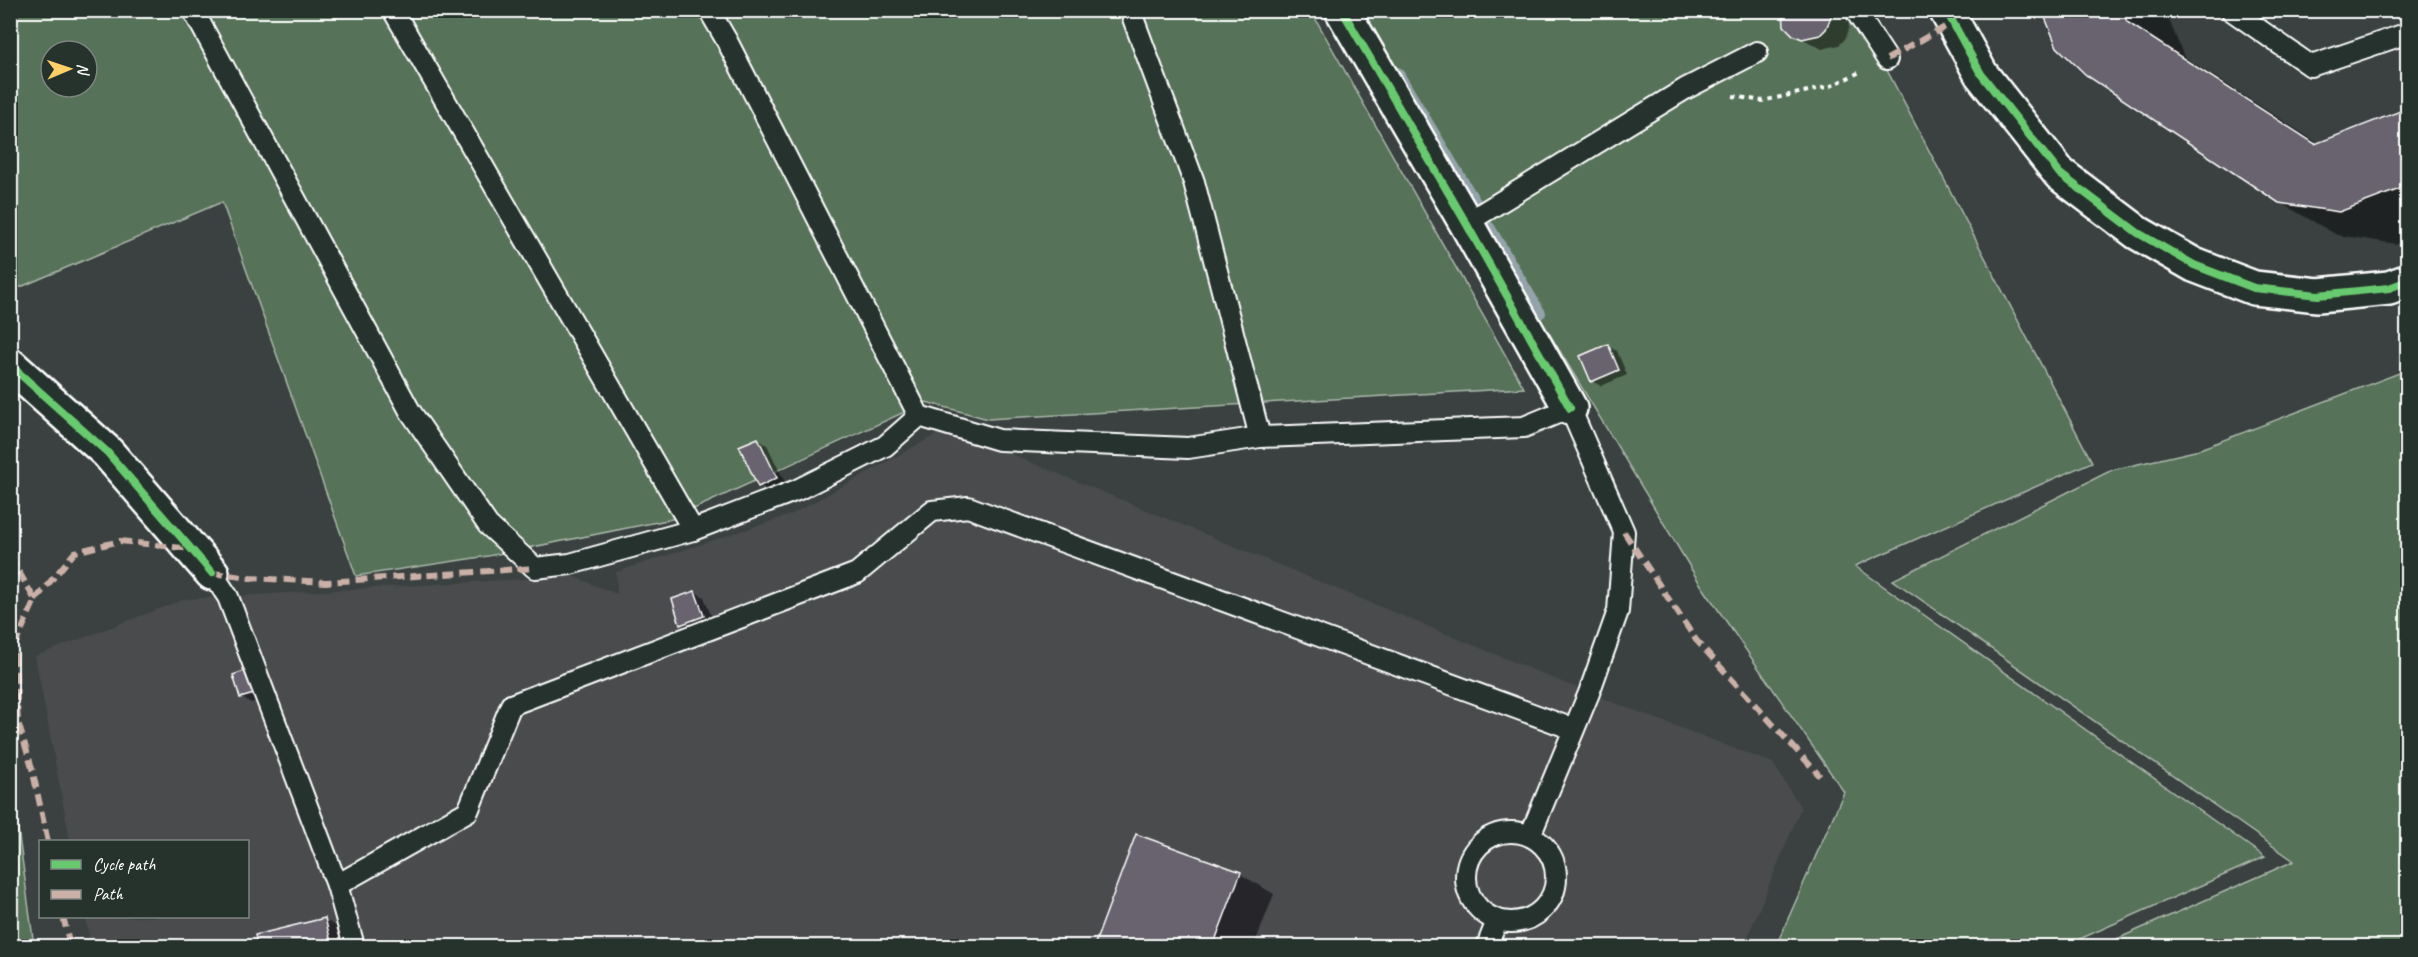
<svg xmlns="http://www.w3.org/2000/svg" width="2418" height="957" font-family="Caveat,sans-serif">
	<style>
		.built { fill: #484b4e }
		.green { fill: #577259; stroke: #abb8ac; stroke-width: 1.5; fill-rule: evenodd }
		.shadow { fill: #0007 }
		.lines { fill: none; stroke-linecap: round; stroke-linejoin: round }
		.stream { stroke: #93a3a9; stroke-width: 10 }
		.building { fill: #67636e; stroke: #fff; stroke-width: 1.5 }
		.lane-casing { stroke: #fff; stroke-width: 24 }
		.street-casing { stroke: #fff; stroke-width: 38 }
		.secondary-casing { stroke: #fff; stroke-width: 38 }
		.path { stroke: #fff; stroke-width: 4; stroke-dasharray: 4.5 4.5; stroke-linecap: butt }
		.lane { stroke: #26332d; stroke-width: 20 }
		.street { stroke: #26332d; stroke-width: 33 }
		.secondary { stroke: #26332d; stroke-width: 33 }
		.quiet { stroke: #cab0a6; stroke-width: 6; stroke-dasharray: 12 6; stroke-linecap: butt }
		.cycleway-casing { stroke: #26332d; stroke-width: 11 }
		.cycleway { stroke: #67ca6e; stroke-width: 8 }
	</style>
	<rect width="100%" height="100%" fill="#3a4140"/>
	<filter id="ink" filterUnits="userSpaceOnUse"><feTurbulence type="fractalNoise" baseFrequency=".0167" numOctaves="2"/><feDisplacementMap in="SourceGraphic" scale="12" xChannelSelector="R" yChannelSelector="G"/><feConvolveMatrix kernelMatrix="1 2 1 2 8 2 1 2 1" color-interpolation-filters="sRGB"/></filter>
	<g filter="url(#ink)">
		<polygon class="built" points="948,428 1589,693 1773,763 1801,808 1744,946 91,946 85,917 248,916 248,842 70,841 35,656 185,599 572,576 617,594 616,572 790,515"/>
		<g class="green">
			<path d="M11,11H1311L1524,388L988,419L926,402L672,519L488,556L356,576L222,202L11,291ZM51,51H87V87H51Z"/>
			<polygon points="1355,11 1856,11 2092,462 1855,566 2265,857 2064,946 1776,946 1844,792 1699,582"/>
			<polygon points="2407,370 2407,946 2101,946 2294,861 1893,580 2112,470 2195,451"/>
			<polygon points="11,778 34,946 11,946"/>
		</g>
		<g class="shadow">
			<polygon points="1785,10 1843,10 1848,18 1849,28 1845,39 1839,45 1822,49 1794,34"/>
			<polygon points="2044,10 2165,10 2184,57 2319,144 2408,110 2408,240 2397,244 2337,235 2279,202"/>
			<polygon points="1608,346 1617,351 1627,375 1601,386 1592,381"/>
			<polygon points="758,440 767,445 785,483 769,491 760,485"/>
			<polygon points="695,592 704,597 713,621 690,629 681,624"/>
			<polygon points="247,672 263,699 251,703 241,697"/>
			<polygon points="1137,835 1240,874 1274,894 1254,946 1096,946"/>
			<polygon points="324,919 359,939 361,946 259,946 257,936"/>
		</g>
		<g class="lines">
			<g class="stream">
				<polyline points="1398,72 1476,202"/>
				<polyline points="1490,227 1541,313"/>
			</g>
		</g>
		<g class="building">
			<polygon points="1783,10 1830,10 1831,17 1826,29 1820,35 1802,39 1793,35 1784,26"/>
			<polygon points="2042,10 2123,10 2127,22 2315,144 2408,108 2408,186 2339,212 2279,203 2086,75 2057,47"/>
			<polygon points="1608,344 1619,370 1591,382 1580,356"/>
			<polygon points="758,438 777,478 758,487 739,446"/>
			<polygon points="695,591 704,616 680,625 672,599"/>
			<polygon points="247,670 254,694 240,698 233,675"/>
			<polygon points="1136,834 1241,872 1213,946 1094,946"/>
			<polygon points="325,918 332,946 258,946 255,935"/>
		</g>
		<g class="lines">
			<g class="lane-casing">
				<g id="lane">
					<polyline points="193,10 410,411 488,525 535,568 570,564 693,530 797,490 885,446 919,416"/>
					<polyline points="393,10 693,530"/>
					<polyline points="709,10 727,41 919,416 999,440 1188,448 1260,437 1524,427 1570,408 1624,532 1618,611 1589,693 1530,836"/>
					<polyline points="1130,10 1194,182 1260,437"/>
					<polyline points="1855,10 1887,59"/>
					<polyline points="2231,10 2311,66 2408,33"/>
					<polyline points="1466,223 1685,89 1757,52"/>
					<polyline points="212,573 228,597 337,885 354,946"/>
					<circle cx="1511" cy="877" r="45"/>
					<polyline points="337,885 468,811 511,705 857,573 932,511 968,507 1573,729"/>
					<polyline points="1487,946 1497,921"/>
				</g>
			</g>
			<g class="street-casing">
				<g id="street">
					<polyline points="1342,10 1466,223 1570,408"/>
					<polyline points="10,365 107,452 212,573"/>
				</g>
			</g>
			<g class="secondary-casing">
				<polyline id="secondary" points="1946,10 1981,74 2060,174 2138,233 2194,265 2254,288 2318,295 2389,288 2408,281"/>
			</g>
			<polyline class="path" points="1733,96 1762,101 1831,86 1862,71"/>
			<use href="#lane" class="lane"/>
			<use href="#street" class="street"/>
			<use href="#secondary" class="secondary"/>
			<g class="quiet">
				<polyline points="1887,59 1952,23"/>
				<polyline points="1624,532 1696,640 1820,776"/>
				<polyline points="10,556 35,600 14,647 18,722 32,768 48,842"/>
				<polyline points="212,573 250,578 326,582 535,568"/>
				<polyline points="35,600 75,552 120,541 191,549"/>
				<polyline points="63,916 70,946"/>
			</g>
			<g class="cycleway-casing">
				<g id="cycleway">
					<polyline points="1342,10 1466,223 1570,408"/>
					<polyline points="1946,10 1981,74 2060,174 2138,233 2194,265 2254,288 2318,295 2389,288 2408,281"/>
					<polyline points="10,365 107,452 212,573"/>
				</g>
			</g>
			<use href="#cycleway" class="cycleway"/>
		</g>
	</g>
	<rect width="2418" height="957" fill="none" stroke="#26332d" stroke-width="36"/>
	<rect x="18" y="18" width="2382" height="921" fill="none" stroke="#fff" stroke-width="2" filter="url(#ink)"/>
	<rect x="39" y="840" width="210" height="78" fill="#26332d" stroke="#7d8581" stroke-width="1.5"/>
	<rect x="51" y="860" width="30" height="9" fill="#67ca6e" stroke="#7d8581" stroke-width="1.5"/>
	<text x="93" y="870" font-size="18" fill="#ffffff">Cycle path</text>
	<rect x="51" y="890" width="30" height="9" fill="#cab0a6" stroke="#7d8581" stroke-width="1.5"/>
	<text x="93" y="900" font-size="18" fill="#ffffff">Path</text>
	<g transform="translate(69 69) rotate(88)"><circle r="28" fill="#26332d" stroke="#7d8581" stroke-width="1.5"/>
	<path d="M0-4.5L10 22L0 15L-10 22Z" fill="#ffd166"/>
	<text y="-9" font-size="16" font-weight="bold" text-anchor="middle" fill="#ffffff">N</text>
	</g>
</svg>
